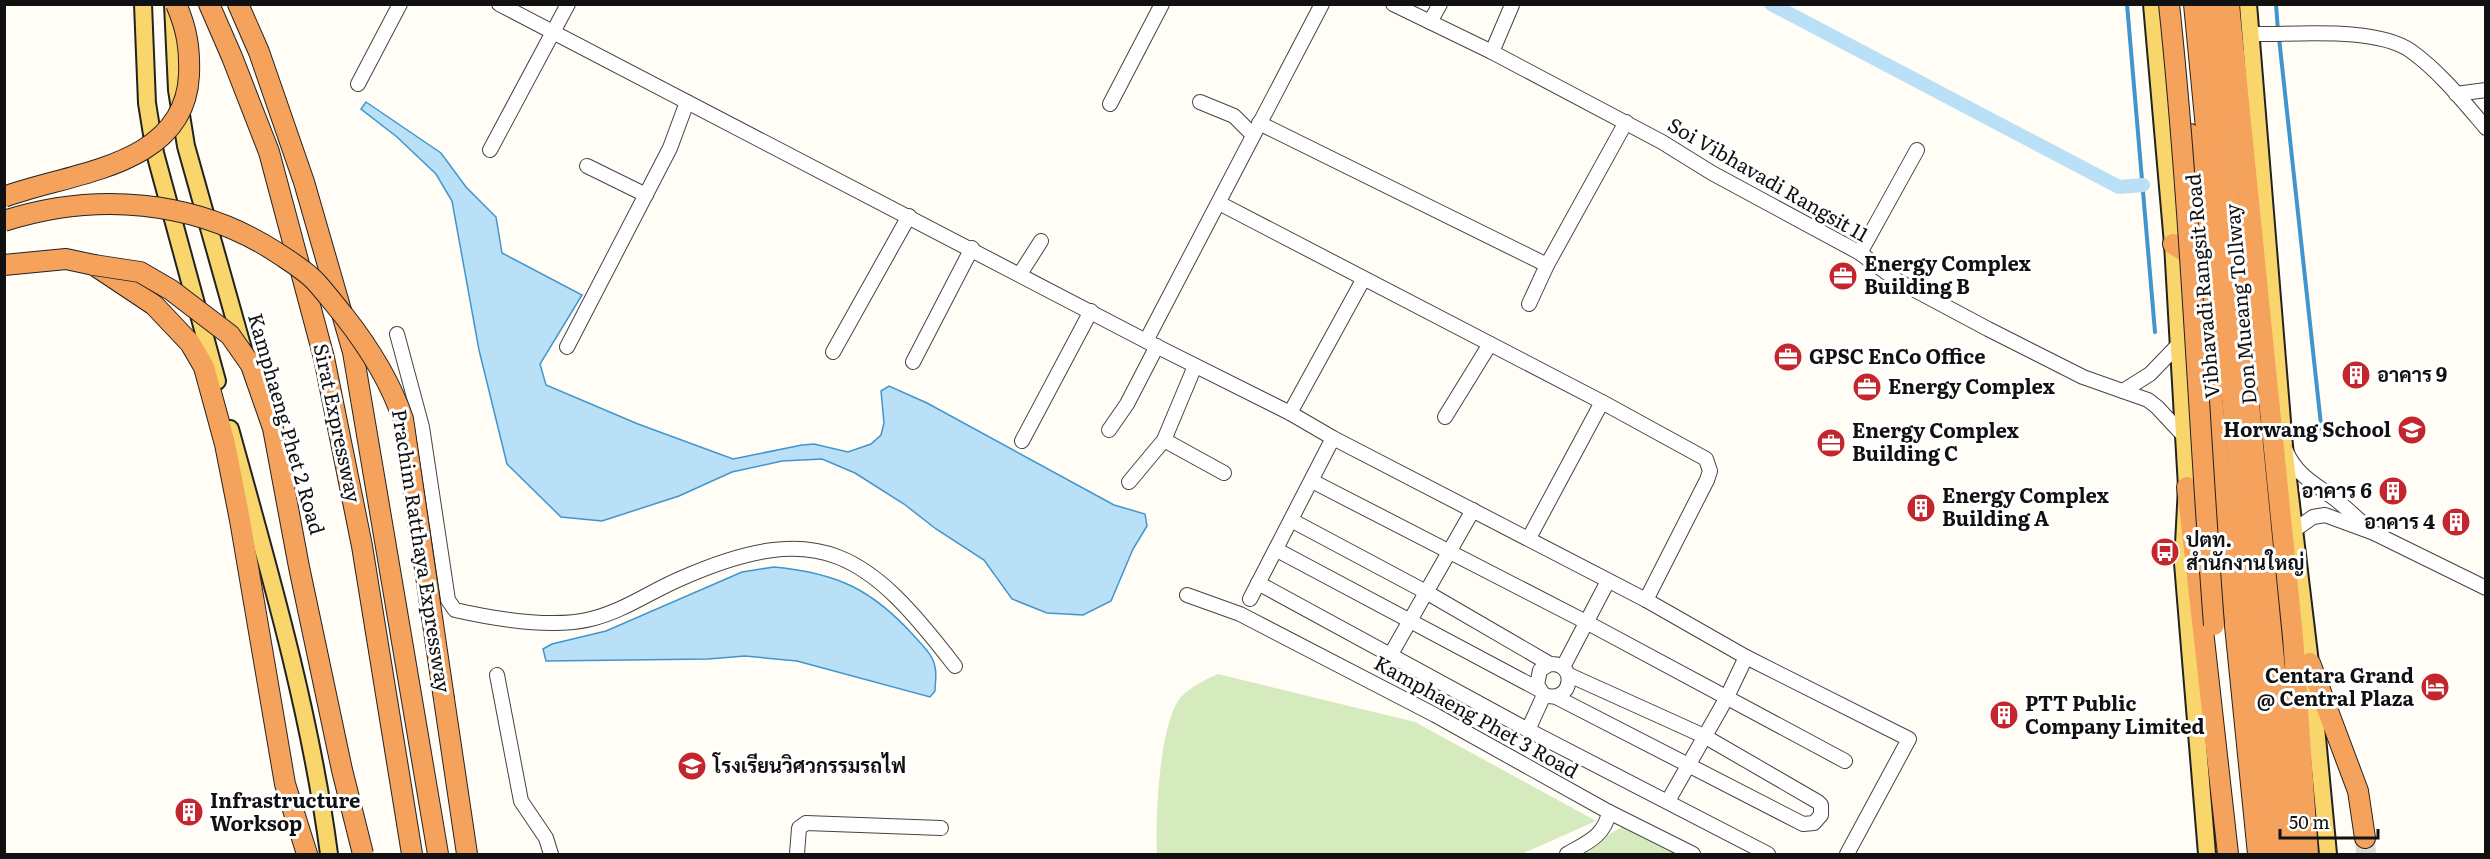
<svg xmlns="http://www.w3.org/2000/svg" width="2490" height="859" font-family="Literata,Sarabun,serif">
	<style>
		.green { fill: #d5ebbd }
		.water { fill: #b9e0f7; stroke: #3f96cf; stroke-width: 1.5 }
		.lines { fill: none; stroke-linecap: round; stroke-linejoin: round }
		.stream { stroke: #3f96cf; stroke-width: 4 }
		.canal { stroke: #b9e0f7; stroke-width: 14 }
		.highway-tunnel { stroke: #dbdad3; stroke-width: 20; stroke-dasharray: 20 10; stroke-linecap: butt }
		.minor-casing { stroke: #444; stroke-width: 16 }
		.major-casing { stroke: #222; stroke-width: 20 }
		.highway-casing { stroke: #222; stroke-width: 22 }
		.minor { stroke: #fff; stroke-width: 14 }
		.major { stroke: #f9d66b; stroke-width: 16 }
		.highway { stroke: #f5a25d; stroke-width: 20 }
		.highway-bridge-casing { stroke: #222; stroke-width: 22; stroke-linecap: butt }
		.highway-bridge { stroke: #f5a25d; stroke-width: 20 }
		.labels { text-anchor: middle; stroke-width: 6; stroke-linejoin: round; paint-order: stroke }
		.street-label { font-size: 20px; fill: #111; stroke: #fff }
		.poi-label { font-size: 20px; font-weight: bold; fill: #111; stroke: #fff; text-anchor: start }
	</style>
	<rect width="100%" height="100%" fill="#fffdf5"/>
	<g class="green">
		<path d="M1218,674L1415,722L1596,821L1522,854H1157C1155,821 1159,719 1182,696C1192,686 1205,680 1218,674Z"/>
		<polygon points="1622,827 1676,854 1574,854"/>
	</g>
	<g class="water">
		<polygon points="366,102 441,153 466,187 496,217 502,253 582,295 540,364 546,385 638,424 733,459 802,445 814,444 848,452 871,444 881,435 884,423 881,391 889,386 927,403 1114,505 1145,514 1147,526 1133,549 1111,601 1083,615 1047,613 1012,599 984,560 936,529 904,504 855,473 822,459 782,461 732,472 679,496 602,521 561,517 507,464 479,350 452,201 436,174 397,137 361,109"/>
		<path d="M774,567C837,573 872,589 915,637C923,646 933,655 935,667C937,675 935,683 935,691L930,697L797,661L745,656L708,659L546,661L543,649L552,644L606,631L742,572Z"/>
	</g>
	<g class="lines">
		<g class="stream">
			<polyline points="2127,4 2155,332"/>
			<polyline points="2276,4 2278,31"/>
			<polyline points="2279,38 2322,434"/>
		</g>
		<polyline class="canal" points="1771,4 2119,187 2143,185"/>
		<polyline class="highway-tunnel" points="2365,838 2366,854"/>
		<g class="minor-casing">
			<g id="minor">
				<polyline points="499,4 1146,341 1290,413 1333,438 1646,600 1746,657 1909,739 1847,854"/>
				<polyline points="1393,4 1492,52 1662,142 1712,173 1860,253 1898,281 1988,329 2083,377 2148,400 2157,407 2184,436"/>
				<polyline points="1430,22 1440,4"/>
				<path d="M2251,34C2295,35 2375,26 2411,51C2440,72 2463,101 2486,128"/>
				<polyline points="1492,52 1512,5"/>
				<polyline points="358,84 400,4"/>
				<polyline points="2456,94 2486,90"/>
				<polyline points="1200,102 1234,116 1253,135"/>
				<polyline points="1110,104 1162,4"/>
				<polyline points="1259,123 1547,265"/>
				<polyline points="490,150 568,4"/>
				<polyline points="587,166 646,195"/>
				<polyline points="1219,203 1602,402 1706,459 1710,471 1707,480 1646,600"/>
				<polyline points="1860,253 1917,150"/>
				<polyline points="1020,274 1041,241"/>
				<polyline points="1529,304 1547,265 1626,122"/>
				<path d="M397,334L422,427L448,600L455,610C495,619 551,629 591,619C624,611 651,591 682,578C821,517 869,554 955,666"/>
				<polyline points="1146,341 1322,4"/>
				<polyline points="567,347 670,148 687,102"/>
				<polyline points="833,352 909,216"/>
				<polyline points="913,362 972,248"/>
				<polyline points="2123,391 2150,374 2178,345"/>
				<polyline points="1290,413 1363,280"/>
				<polyline points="1445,417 1490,344"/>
				<polyline points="1109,430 1127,404 1157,346"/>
				<polyline points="1164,440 1224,473"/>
				<polyline points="1022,441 1091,311"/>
				<path d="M2286,451C2296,474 2312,482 2331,496C2344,505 2355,517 2367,527"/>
				<polyline points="1312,481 1586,622 1845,761"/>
				<polyline points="1129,482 1164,440 1195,366"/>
				<path d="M1291,520L1426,592L1550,664C1578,662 1573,705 1544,695L1537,685L1540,670L1550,664"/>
				<polyline points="2293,531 2313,517 2325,515 2374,533 2486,588"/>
				<polyline points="1529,538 1602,402"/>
				<polyline points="1277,550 1538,689"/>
				<polyline points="1258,583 1528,730 1768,854"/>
				<polyline points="1187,595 1240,614 1435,715 1609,812 1693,854"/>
				<polyline points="1250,599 1333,438"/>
				<polyline points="1391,654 1473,510"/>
				<polyline points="1563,667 1608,581"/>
				<polyline points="497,675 521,801 546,838 551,854"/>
				<polyline points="1556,697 1803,824 1814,823 1821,815 1821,805 1818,802 1704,736 1569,675"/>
				<polyline points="1528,730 1544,695"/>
				<polyline points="1668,801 1726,699 1746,657"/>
				<polyline points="797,854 799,828 806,823 941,828"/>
				<path d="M1567,854C1586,843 1605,836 1609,812"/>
			</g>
		</g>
		<g class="major-casing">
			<g id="major">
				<polyline points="143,4 147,103 155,153 217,381"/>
				<polyline points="173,4 177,90 186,146 243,349"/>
				<polyline points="2152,4 2173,244 2187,487 2183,563 2207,854"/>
				<polyline points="2248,4 2284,446 2310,663 2328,854"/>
				<path d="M230,429C269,570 310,710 329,854"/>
			</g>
		</g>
		<g class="highway-casing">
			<g id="highway">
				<polyline points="209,4 232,57 269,152 324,358 362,546 412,854"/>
				<polyline points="238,4 259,52 304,182 353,352 438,854"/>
				<polyline points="2194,4 2276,854"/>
				<polyline points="2210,4 2293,854"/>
				<polyline points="2229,4 2293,637 2308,854"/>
				<polyline points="2190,134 2203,264 2212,397 2258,854"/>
				<polyline points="2173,244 2201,262"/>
				<polyline points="4,265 66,259 94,265 154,305 190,343 204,367 225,444 240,520 285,784 307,854"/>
				<polyline points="2187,487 2228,854"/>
				<polyline points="2310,663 2358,791 2365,838"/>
				<polyline points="444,699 467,854"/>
			</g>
		</g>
		<use href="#minor" class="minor"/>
		<use href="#major" class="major"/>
		<use href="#highway" class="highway"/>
		<g class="highway-bridge-casing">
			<g id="highway-bridge">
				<path d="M2169,4C2191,211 2198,418 2214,625"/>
				<path d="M4,197C70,172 185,168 189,75C190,49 187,29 176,4"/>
				<path d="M4,221C95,192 194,199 276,252C289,261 305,270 316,282C326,293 335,305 345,317C370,349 390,381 403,419L444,699"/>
				<polyline points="94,265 140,272 171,290 230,335 251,365 273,428 299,567 342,770 363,854"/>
			</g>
		</g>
		<use href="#highway-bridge" class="highway-bridge"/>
	</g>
	<defs>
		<g id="office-disc" transform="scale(1.5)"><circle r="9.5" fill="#c4262e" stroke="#fff"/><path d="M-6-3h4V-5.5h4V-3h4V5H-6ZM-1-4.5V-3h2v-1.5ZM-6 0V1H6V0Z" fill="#fff"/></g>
		<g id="building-disc" transform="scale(1.5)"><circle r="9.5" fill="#c4262e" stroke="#fff"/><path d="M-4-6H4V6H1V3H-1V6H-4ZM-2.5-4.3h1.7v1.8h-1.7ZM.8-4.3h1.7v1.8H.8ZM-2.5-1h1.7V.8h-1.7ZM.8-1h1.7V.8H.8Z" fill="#fff"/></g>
		<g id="school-disc" transform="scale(1.5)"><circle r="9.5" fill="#c4262e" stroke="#fff"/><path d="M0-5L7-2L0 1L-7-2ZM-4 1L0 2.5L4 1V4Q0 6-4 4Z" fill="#fff"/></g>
		<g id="bus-disc" transform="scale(1.5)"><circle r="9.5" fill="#c4262e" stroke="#fff"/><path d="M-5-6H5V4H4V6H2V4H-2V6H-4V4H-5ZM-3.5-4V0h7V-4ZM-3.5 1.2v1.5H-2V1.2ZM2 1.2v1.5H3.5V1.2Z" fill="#fff"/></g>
		<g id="hotel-disc" transform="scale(1.5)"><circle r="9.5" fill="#c4262e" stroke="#fff"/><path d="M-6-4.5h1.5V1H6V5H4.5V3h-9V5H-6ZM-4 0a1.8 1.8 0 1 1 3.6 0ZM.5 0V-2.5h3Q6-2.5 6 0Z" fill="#fff"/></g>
		<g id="university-disc" transform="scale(1.5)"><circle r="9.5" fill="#c4262e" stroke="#fff"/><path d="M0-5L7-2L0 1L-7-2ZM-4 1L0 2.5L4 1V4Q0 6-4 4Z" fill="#fff"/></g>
	</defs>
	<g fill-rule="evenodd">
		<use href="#office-disc" x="1843" y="276"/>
		<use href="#office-disc" x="1788" y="357"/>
		<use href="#building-disc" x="2356" y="375"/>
		<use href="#office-disc" x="1867" y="387"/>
		<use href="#school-disc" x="2412" y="430"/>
		<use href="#office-disc" x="1831" y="443"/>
		<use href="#building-disc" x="2393" y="491"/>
		<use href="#building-disc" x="1921" y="508"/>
		<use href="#building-disc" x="2456" y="522"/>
		<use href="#bus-disc" x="2165" y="552"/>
		<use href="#hotel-disc" x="2435" y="687"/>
		<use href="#building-disc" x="2004" y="715"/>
		<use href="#university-disc" x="692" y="766"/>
		<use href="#building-disc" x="189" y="812"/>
	</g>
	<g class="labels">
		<g class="street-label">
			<text transform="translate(1768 180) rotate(30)" y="7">Soi Vibhavadi Rangsit 11</text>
			<text transform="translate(2203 286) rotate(-95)" y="7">Vibhavadi Rangsit Road</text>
			<text transform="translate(2241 304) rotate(-95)" y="7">Don Mueang Tollway</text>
			<text transform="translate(337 423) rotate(78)" y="7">Sirat Expressway</text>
			<text transform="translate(286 424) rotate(74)" y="7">Kamphaeng Phet 2 Road</text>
			<text transform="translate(421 551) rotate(81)" y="7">Prachim Ratthaya Expressway</text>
			<text transform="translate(1476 717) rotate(29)" y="7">Kamphaeng Phet 3 Road</text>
		</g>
		<g class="poi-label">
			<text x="1864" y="271">Energy Complex<tspan x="1864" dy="23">Building B</tspan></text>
			<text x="1809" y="364">GPSC EnCo Office</text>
			<text x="2377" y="382">อาคาร 9</text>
			<text x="1888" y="394">Energy Complex</text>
			<text x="2391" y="437" text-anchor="end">Horwang School</text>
			<text x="1852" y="438">Energy Complex<tspan x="1852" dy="23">Building C</tspan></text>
			<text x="2372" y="498" text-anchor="end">อาคาร 6</text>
			<text x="1942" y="503">Energy Complex<tspan x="1942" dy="23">Building A</tspan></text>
			<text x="2435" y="529" text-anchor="end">อาคาร 4</text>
			<text x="2186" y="547">ปตท.<tspan x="2186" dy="23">สำนักงานใหญ่</tspan></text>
			<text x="2414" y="683" text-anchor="end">Centara Grand<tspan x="2414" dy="23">@ Central Plaza</tspan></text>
			<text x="2025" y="711">PTT Public<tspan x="2025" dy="23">Company Limited</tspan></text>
			<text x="713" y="773">โรงเรียนวิศวกรรมรถไฟ</text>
			<text x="210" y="808">Infrastructure<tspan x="210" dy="23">Worksop</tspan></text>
		</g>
	</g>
	<rect width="2490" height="859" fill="none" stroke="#111111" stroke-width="12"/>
	<path d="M2280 829v9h98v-9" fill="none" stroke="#111111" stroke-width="3"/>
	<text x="2289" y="829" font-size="18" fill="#111111" stroke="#ffffff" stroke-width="4.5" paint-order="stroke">50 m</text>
</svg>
